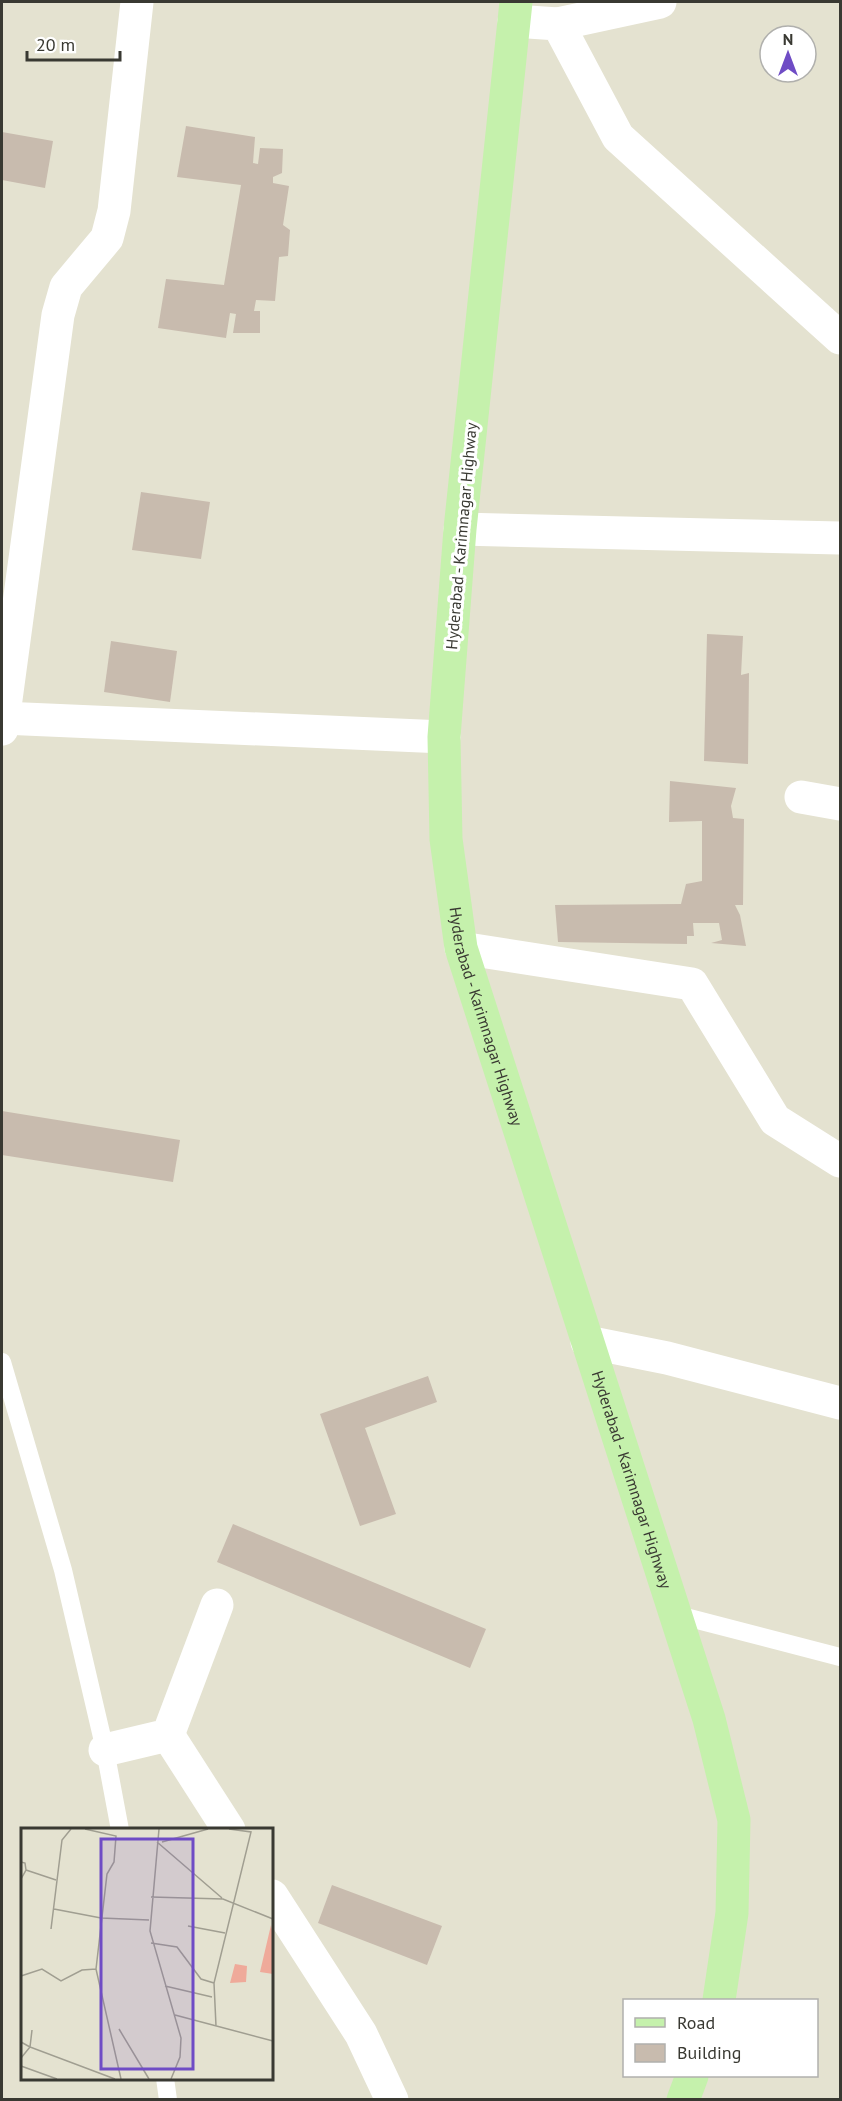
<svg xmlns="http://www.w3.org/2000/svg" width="842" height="2101" font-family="'PT Sans',sans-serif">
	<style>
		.building { fill: #c8bbae }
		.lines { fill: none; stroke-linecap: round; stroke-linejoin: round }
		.service { stroke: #fff; stroke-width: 18 }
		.minor { stroke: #fff; stroke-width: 33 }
		.primary { stroke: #c5f1ac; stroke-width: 33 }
		.labels { text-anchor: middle; stroke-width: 6; stroke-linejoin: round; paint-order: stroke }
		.street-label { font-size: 16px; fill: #393932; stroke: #fff }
		.inset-road { fill: none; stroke: #a09e91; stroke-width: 1.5 }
		.view { fill: #6f4cc5; fill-opacity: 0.15; stroke: #6f4cc5; stroke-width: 3 }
		.inset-edge { fill: none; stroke: #393932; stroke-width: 3 }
	</style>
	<rect width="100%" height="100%" fill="#e4e2d0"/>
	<g class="building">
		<polygon points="186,126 255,137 253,163 258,164 260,148 283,149 282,173 273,177 273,183 289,186 283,225 290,230 288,256 279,257 275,301 256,300 254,311 260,311 260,333 233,333 236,314 230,313 226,338 158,328 166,279 224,285 241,185 177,177"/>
		<polygon points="2,132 53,141 45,188 2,180"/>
		<polygon points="141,492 210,502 201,559 132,550"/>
		<polygon points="707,634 743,636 741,675 749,673 748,764 704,761"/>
		<polygon points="111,641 177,651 170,702 104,692"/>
		<polygon points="670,781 736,788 731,806 733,818 744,819 743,905 735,905 740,915 746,946 711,943 722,940 719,923 693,923 694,936 687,936 687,944 558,942 555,905 681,904 686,884 702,881 702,821 669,822"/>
		<polygon points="2,1111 180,1140 173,1182 2,1155"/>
		<polygon points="428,1376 437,1402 365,1428 396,1514 360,1526 320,1414"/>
		<polygon points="233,1524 486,1629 470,1668 217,1562"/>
		<polygon points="332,1885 442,1926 427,1965 318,1923"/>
	</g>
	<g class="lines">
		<g class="service">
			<polyline points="2,1362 63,1570 105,1750 120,1830"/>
			<polyline points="674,1614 840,1657"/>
			<polyline points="165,2078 168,2100"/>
		</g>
		<g class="minor">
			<polyline points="514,21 558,24 618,137 840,338"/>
			<polyline points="558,24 660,2"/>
			<polyline points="460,529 840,538"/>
			<polyline points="2,718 444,737"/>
			<polyline points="2,729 58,315 66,287 107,238 114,211 137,2"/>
			<polyline points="801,797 840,804"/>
			<polyline points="461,948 692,984 775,1120 840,1161"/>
			<polyline points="587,1342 667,1358 840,1403"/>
			<polyline points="168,1735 229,1830"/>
			<polyline points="105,1750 168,1735 217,1605"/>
			<polyline points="272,1896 361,2034 392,2100"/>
		</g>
		<g class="primary">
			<path id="s1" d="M516,2L460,529L444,737L446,839L461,948L709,1719L734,1820L732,1913L719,2000"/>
			<polyline points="683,2100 692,2076"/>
		</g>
	</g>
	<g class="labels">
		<g class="street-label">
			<text transform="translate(461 536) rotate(-85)" y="6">Hyderabad - Karimnagar Highway</text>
			<text dy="6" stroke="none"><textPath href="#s1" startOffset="1023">Hyderabad - Karimnagar Highway</textPath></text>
			<text dy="6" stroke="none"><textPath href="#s1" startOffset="1509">Hyderabad - Karimnagar Highway</textPath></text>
		</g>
	</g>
	<g transform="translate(21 1828)">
		<rect width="252" height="252" fill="#e4e2d0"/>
		<path d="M250,97L252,107V146L239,144ZM214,136L226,138L225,154L209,155Z" fill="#efaa9a"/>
		<path class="inset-road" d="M64,1L95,8L93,34L86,46L75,141M138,1L129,103L160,210L159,229L150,251M136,14L201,70M141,14L187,1M0,34L4,35L5,42L0,51M5,42L35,52M130,69L202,71L252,91M33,81L80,90L128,92M167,98L204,105M30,101L41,12L50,1M130,115L156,119L180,151L193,155M0,148L21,141L40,153L61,142L75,141L100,251M144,158L191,169M154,187L252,213M195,198L193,155L230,4L208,1M98,201L128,251M11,202L9,219L94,251M0,214L9,219L0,230M0,238L36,251"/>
		<path class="view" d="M80,11H172V241H80Z"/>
		<rect width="252" height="252" class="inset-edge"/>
	</g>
	<rect width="842" height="2101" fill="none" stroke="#393932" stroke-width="6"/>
	<rect x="623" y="1999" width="195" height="78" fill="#ffffff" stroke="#b0b0ad" stroke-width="1.5"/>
	<rect x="635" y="2018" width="30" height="9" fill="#c5f1ac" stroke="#b0b0ad" stroke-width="1.5"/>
	<text x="677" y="2029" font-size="18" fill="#393932">Road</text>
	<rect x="635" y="2044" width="30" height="18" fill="#c8bbae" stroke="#b0b0ad" stroke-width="1.5"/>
	<text x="677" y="2059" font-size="18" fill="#393932">Building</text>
	<g transform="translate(788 54)"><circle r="28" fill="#ffffff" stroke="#b0b0ad" stroke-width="1.5"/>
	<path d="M0-4.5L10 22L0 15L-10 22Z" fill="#6f4cc5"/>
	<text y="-9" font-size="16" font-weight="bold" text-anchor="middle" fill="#393932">N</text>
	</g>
	<path d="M27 51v9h93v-9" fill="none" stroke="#393932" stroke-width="3"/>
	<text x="36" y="51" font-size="18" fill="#393932" stroke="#ffffff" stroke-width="4.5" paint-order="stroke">20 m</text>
</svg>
